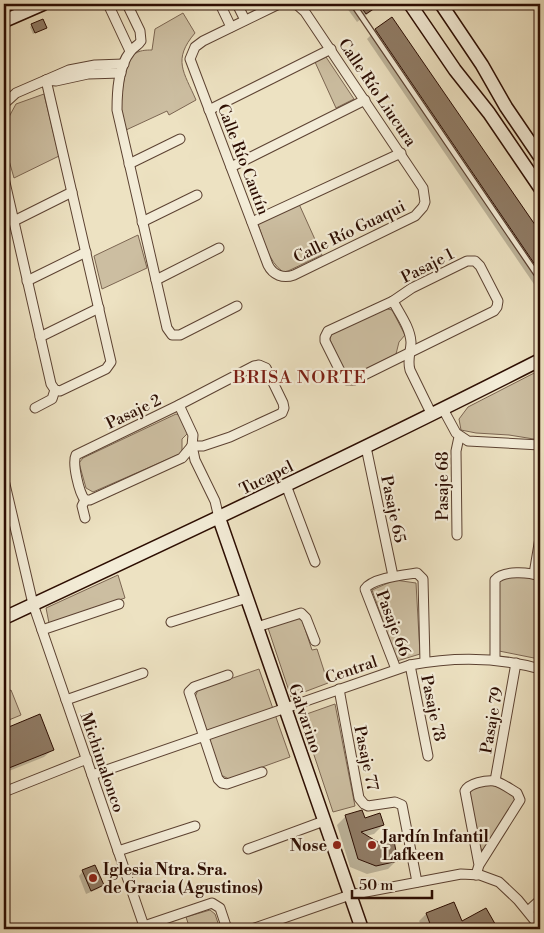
<svg xmlns="http://www.w3.org/2000/svg" width="544" height="933" font-family="'Libre Bodoni',serif">
	<style>
		.green { fill: #ccbea1; stroke: #7c6652 }
		.shadow { fill: #0003 }
		.building { fill: #907c66; stroke: #2c0d02 }
		.lines { fill: none; stroke-linecap: round; stroke-linejoin: round }
		.lane-casing { stroke: #5c4232; stroke-width: 7 }
		.street-casing { stroke: #5c4232; stroke-width: 11 }
		.secondary-casing { stroke: #2c0d02; stroke-width: 15 }
		.lane { stroke: #f3ecd7; stroke-width: 4.5 }
		.street { stroke: #f3ecd7; stroke-width: 9 }
		.secondary { stroke: #f3ecd7; stroke-width: 12 }
		.poi-dot { fill: #8f2418; stroke: #f3ecd7; stroke-width: 2 }
		.labels { text-anchor: middle; stroke-width: 4.5; stroke-linejoin: round; paint-order: stroke }
		.street-label { font-size: 16px; fill: #2c0d02; stroke: #f3ecd7 }
		.poi-label { font-size: 16px; font-weight: bold; fill: #2c0d02; stroke: #f3ecd7; text-anchor: start }
		.neighbourhood-label { font-size: 18px; letter-spacing: 1px; fill: #7a1f14; stroke: #f3ecd7 }
	</style>
	<rect width="100%" height="100%" fill="#ede2c2"/>
	<filter id="stains"><feTurbulence type="fractalNoise" baseFrequency=".004" numOctaves="4"/><feColorMatrix values="0 0 0 0 .2 0 0 0 0 .09 0 0 0 0 .02 0 0 0 .5 -.17"/></filter>
	<radialGradient id="worn" r=".72"><stop offset=".6" stop-color="#630" stop-opacity="0"/><stop offset="1" stop-color="#630" stop-opacity=".3"/></radialGradient>
	<g class="green">
		<path d="M183,13L195,33C172,60 184,72 196,100L169,115L167,111L126,130C124,121 121,112 121,103C121,93 126,62 133,55C139,50 146,50 152,50L155,29Z"/>
		<polygon points="326,57 354,99 336,108 315,62"/>
		<polygon points="44,94 59,156 14,178 4,143 4,126 16,104"/>
		<path d="M299,204L322,255L288,271L283,272C268,261 264,241 258,224Z"/>
		<polygon points="138,235 147,268 102,289 94,256"/>
		<polygon points="384,308 392,310 405,335 399,342 396,354 352,376 346,374 330,340 331,334"/>
		<polygon points="540,370 540,440 509,435 476,433 461,430 459,419 468,407"/>
		<polygon points="176,414 181,416 188,433 182,439 182,453 93,492 86,488 79,463 83,458"/>
		<polygon points="118,575 125,598 49,623 46,608"/>
		<polygon points="525,576 540,579 539,659 499,651 499,582 501,579 504,578"/>
		<polygon points="395,580 416,583 420,654 397,661 372,590"/>
		<polygon points="301,617 312,650 317,649 328,683 291,697 268,628"/>
		<polygon points="259,669 290,757 229,779 221,775 195,697 198,690"/>
		<polygon points="11,690 21,715 4,722 4,693"/>
		<polygon points="335,704 355,806 333,812 301,716"/>
		<path d="M490,784C498,786 512,791 516,799L484,850L481,849L478,846L470,792L473,787Z"/>
		<polygon points="210,910 215,914 220,929 190,929 186,917"/>
	</g>
	<g class="shadow">
		<polygon points="344,4 381,4 357,22"/>
		<polygon points="392,19 540,234 540,293 367,39 376,30"/>
		<polygon points="32,25 45,28 33,34 30,27"/>
		<polygon points="39,716 53,749 44,757 9,771 4,777 4,730"/>
		<polygon points="346,816 383,825 374,834 366,836 397,860 388,869 367,874 350,867 337,825"/>
		<polygon points="83,871 102,885 98,889 86,894 79,876"/>
		<polygon points="454,903 462,922 495,926 499,923 502,929 423,929 419,921 426,914"/>
	</g>
	<g class="building">
		<polygon points="359,4 381,4 366,14"/>
		<polygon points="392,17 540,232 540,272 375,29"/>
		<polygon points="43,19 47,28 35,33 31,24"/>
		<polygon points="40,714 54,750 4,770 4,729"/>
		<polygon points="362,810 365,818 380,813 384,825 361,832 381,844 394,841 398,861 376,866 358,859 345,815"/>
		<polygon points="95,865 104,885 91,891 82,870"/>
		<polygon points="454,902 462,921 486,908 498,929 432,929 426,913"/>
	</g>
	<g class="lines">
		<g class="lane-casing">
			<polyline id="lane" points="353,4 540,279"/>
		</g>
		<g class="street-casing">
			<g id="street">
				<polyline points="108,4 130,51"/>
				<path d="M127,4L140,31L141,41C138,46 133,47 130,52C118,67 117,92 117,110L167,328L172,335H180L237,306"/>
				<polyline points="220,4 231,27"/>
				<polyline points="237,4 245,20"/>
				<path d="M279,4L203,41L195,47L190,59L268,265C273,275 283,279 294,275L415,216L423,207L425,202L423,188L305,12L296,4"/>
				<polyline points="46,80 111,362 106,369 60,391 55,390"/>
				<polyline points="46,80 56,81 88,74 121,73"/>
				<polyline points="4,104 16,93 69,70 95,65 124,64"/>
				<polyline points="209,110 331,49"/>
				<polyline points="129,164 180,139"/>
				<polyline points="231,167 365,100"/>
				<polyline points="4,178 51,384 55,390"/>
				<polyline points="14,221 72,192"/>
				<polyline points="142,222 197,195"/>
				<polyline points="252,222 401,153"/>
				<polygon points="467,261 475,261 480,266 498,301 497,307 494,311 354,380 347,380 344,379 325,341 325,337 328,331 393,301 412,288"/>
				<polyline points="156,280 219,248"/>
				<polyline points="27,281 86,252"/>
				<path d="M393,301C399,313 410,327 411,342C411,351 407,360 410,370L432,415"/>
				<polyline points="40,337 99,308"/>
				<polyline points="179,405 193,435 192,446 195,460 215,501 219,518"/>
				<polyline points="35,408 52,399 55,390"/>
				<polyline points="443,409 456,433 468,441 540,445"/>
				<polyline points="366,447 393,576"/>
				<polyline points="4,480 33,604 145,929"/>
				<polyline points="286,485 315,562"/>
				<path d="M85,500C79,493 72,463 76,455L179,405L254,366L259,365L266,368L283,403L284,408L282,413L230,437L203,446H192"/>
				<polyline points="85,500 90,500 182,458 192,446"/>
				<polyline points="85,500 82,506 85,518"/>
				<polyline points="457,535 456,451 459,437"/>
				<polyline points="534,574 540,538"/>
				<polyline points="171,622 247,598"/>
				<polyline points="257,627 301,613 306,618 315,641"/>
				<polyline points="42,630 119,604"/>
				<path d="M495,660V580C503,570 529,572 540,576"/>
				<polyline points="410,665 428,756"/>
				<path d="M396,669L365,589C372,578 403,575 417,573L423,579L425,662"/>
				<polyline points="228,675 194,687 189,692 218,779 222,783 227,784 262,772"/>
				<polyline points="339,689 359,798 364,804 368,806 395,802 402,805 417,882"/>
				<polyline points="66,700 143,673"/>
				<path d="M92,775L410,665C453,657 498,657 540,669"/>
				<polyline points="495,781 516,663"/>
				<polyline points="4,792 87,759"/>
				<polyline points="248,849 324,821"/>
				<polyline points="118,851 195,826"/>
				<path d="M476,875L479,865L465,791C469,783 486,780 495,781C502,783 510,789 517,793L520,800L479,865"/>
				<polyline points="528,911 540,900"/>
				<polyline points="144,926 212,903 220,908 227,929"/>
				<polyline points="252,929 350,895 461,874 480,875 499,882 518,900 540,927"/>
			</g>
		</g>
		<g class="secondary-casing">
			<g id="secondary">
				<polyline points="410,4 455,70 489,113 540,188"/>
				<polyline points="441,4 482,65 506,107 540,157"/>
				<polyline points="4,21 43,4"/>
				<polyline points="219,518 362,929"/>
				<path d="M4,618C184,534 363,450 540,360"/>
			</g>
		</g>
		<use href="#lane" class="lane"/>
		<use href="#street" class="street"/>
		<use href="#secondary" class="secondary"/>
	</g>
	<g class="poi-dot">
		<circle cx="337" cy="845" r="5"/>
		<circle cx="372" cy="845" r="5"/>
		<circle cx="93" cy="878" r="5"/>
	</g>
	<g class="labels">
		<g class="street-label">
			<text transform="translate(378 92) rotate(56)" y="6">Calle Río Liucura</text>
			<text transform="translate(244 159) rotate(69)" y="6">Calle Río Cautín</text>
			<text transform="translate(349 231) rotate(-26)" y="6">Calle Río Guaqui</text>
			<text transform="translate(427 265) rotate(-27)" y="6">Pasaje 1</text>
			<text transform="translate(133 411) rotate(-26)" y="6">Pasaje 2</text>
			<text transform="translate(266 477) rotate(-26)" y="6">Tucapel</text>
			<text transform="translate(442 486) rotate(-90)" y="6">Pasaje 68</text>
			<text transform="translate(394 509) rotate(78)" y="6">Pasaje 65</text>
			<text transform="translate(394 623) rotate(69)" y="6">Pasaje 66</text>
			<text transform="translate(351 669) rotate(-19)" y="6">Central</text>
			<text transform="translate(434 708) rotate(78)" y="6">Pasaje 78</text>
			<text transform="translate(306 718) rotate(71)" y="6">Galvarino</text>
			<text transform="translate(491 720) rotate(-80)" y="6">Pasaje 79</text>
			<text transform="translate(367 758) rotate(78)" y="6">Pasaje 77</text>
			<text transform="translate(103 762) rotate(71)" y="6">Michimalonco</text>
		</g>
		<g class="poi-label">
			<text x="382" y="842">Jardín Infantil<tspan x="382" dy="18">Lafkeen</tspan></text>
			<text x="327" y="851" text-anchor="end">Nose</text>
			<text x="103" y="875">Iglesia Ntra. Sra.<tspan x="103" dy="18">de Gracia (Agustinos)</tspan></text>
		</g>
		<g class="neighbourhood-label">
			<text x="300" y="383">BRISA NORTE</text>
		</g>
	</g>
	<rect width="544" height="933" fill="none" stroke="#ede2c2" stroke-width="20"/>
	<rect x="5" y="5" width="534" height="923" fill="none" stroke="#2c0d02" stroke-width="2.5"/>
	<rect x="10" y="10" width="524" height="913" fill="none" stroke="#2c0d02"/>
	<path d="M352 890v8h80v-8" fill="none" stroke="#2c0d02" stroke-width="2.5"/>
	<text x="359" y="890" font-size="15" fill="#2c0d02" stroke="#f3ecd7" stroke-width="4" paint-order="stroke">50 m</text>
	<rect width="100%" height="100%" filter="url(#stains)"/>
	<rect width="100%" height="100%" fill="url(#worn)"/>
</svg>
